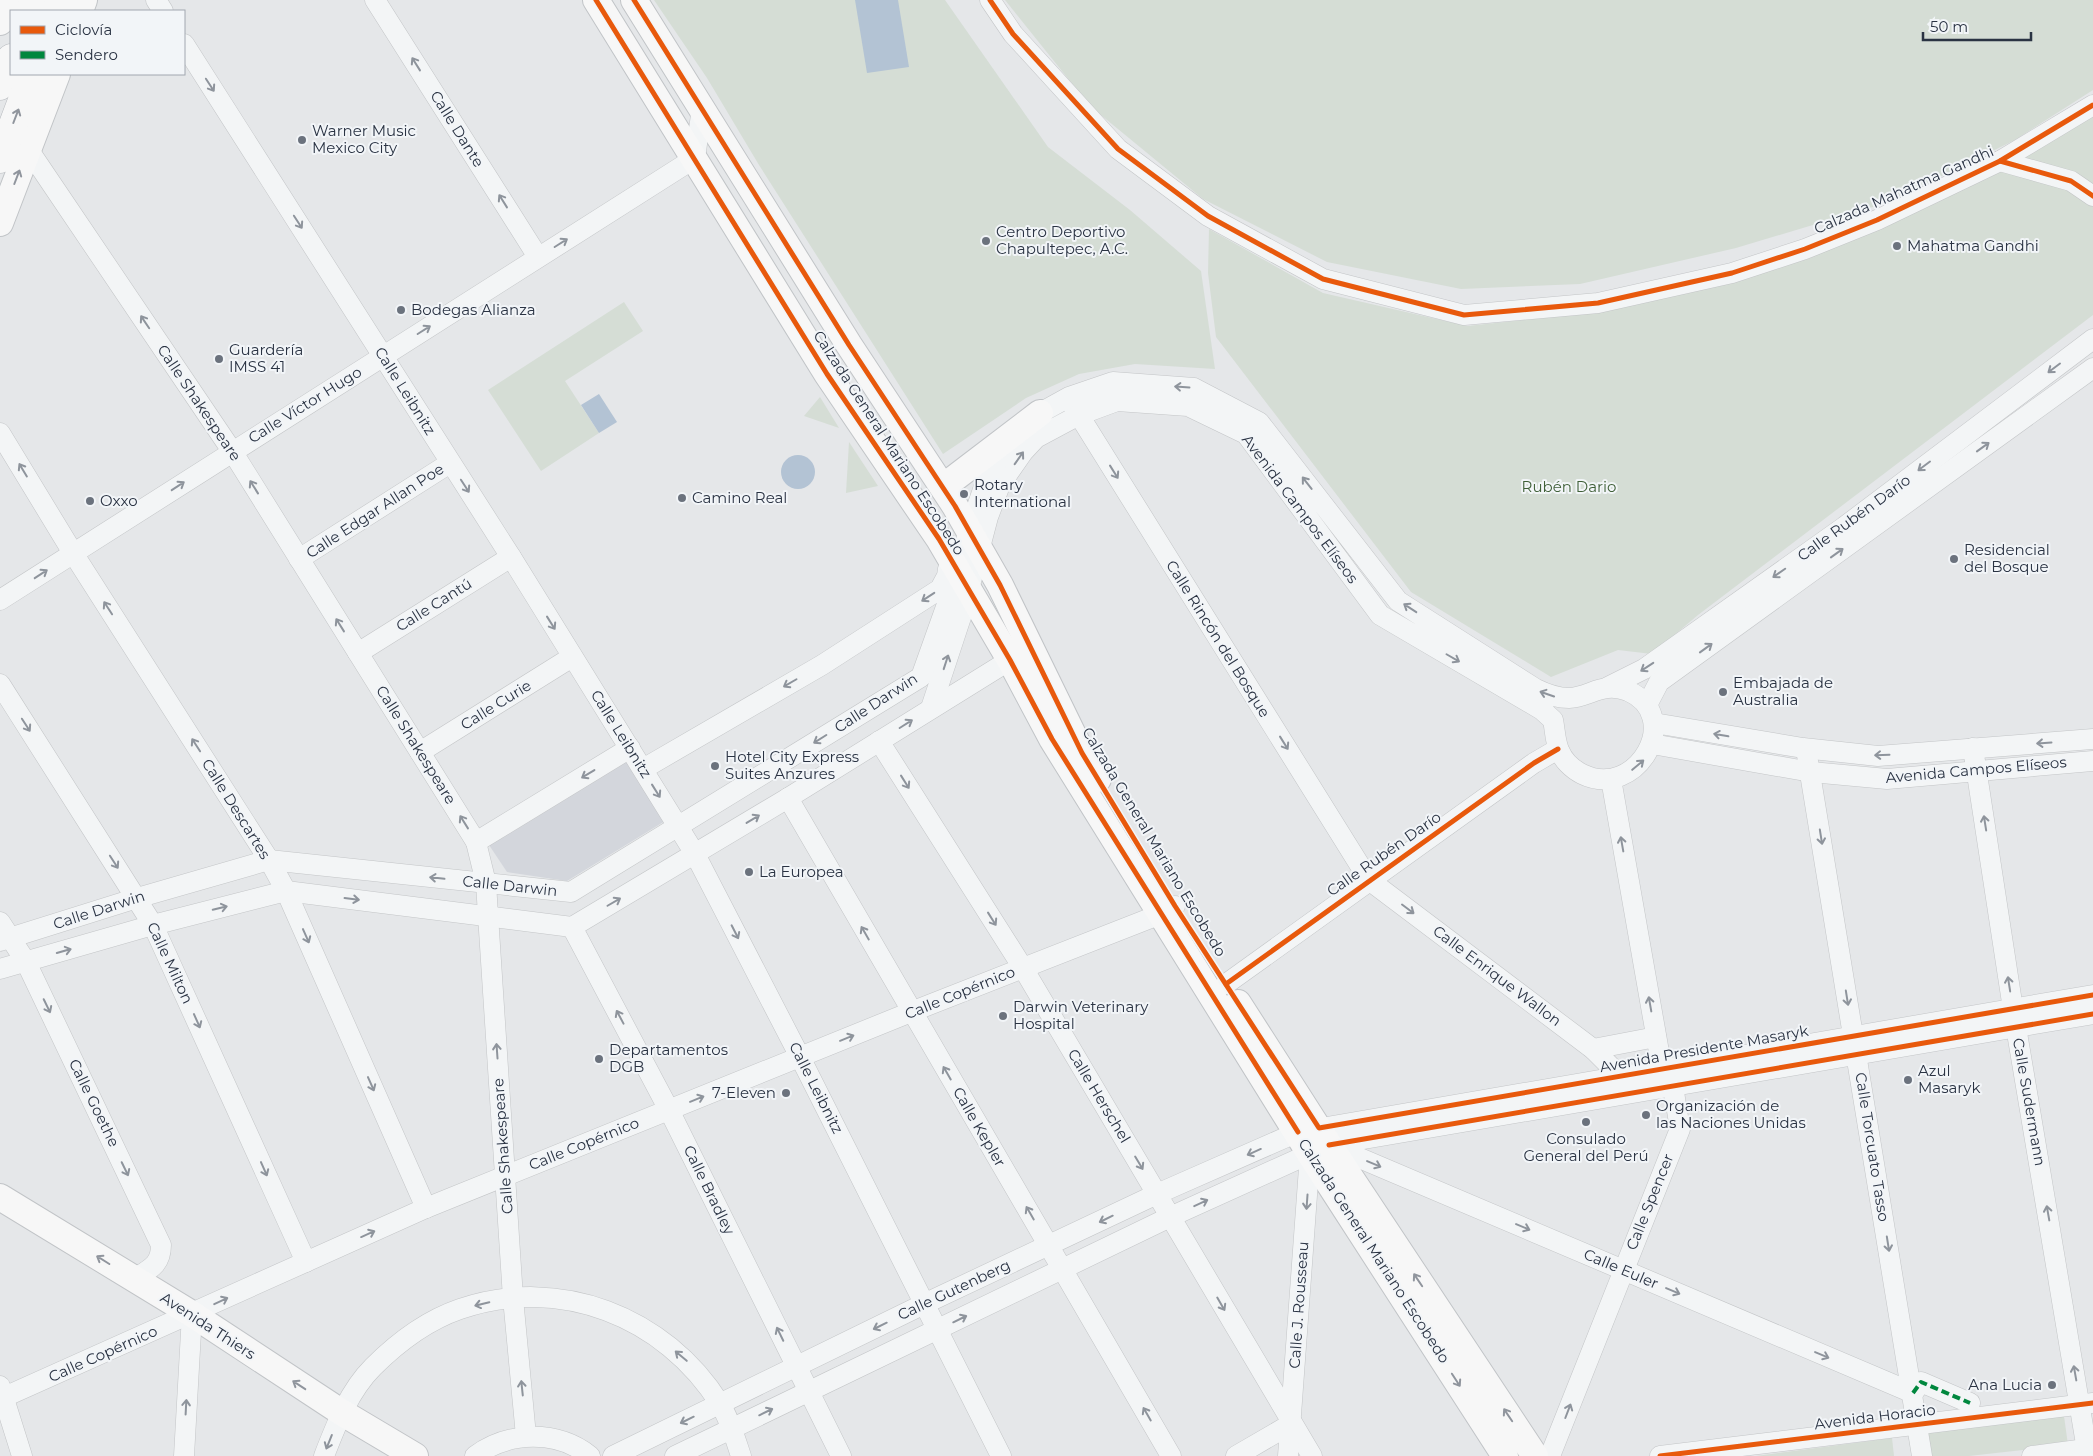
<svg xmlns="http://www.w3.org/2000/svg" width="2093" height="1456" font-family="Montserrat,sans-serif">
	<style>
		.built { fill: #d3d6dc }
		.green { fill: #d5ddd5 }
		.water { fill: #b3c3d4 }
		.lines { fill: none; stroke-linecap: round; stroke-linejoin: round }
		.minor-casing { stroke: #c3c5c7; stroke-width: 21 }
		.major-casing { stroke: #c1c4c7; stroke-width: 28 }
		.highway-casing { stroke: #b7babe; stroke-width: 29 }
		.minor { stroke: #f3f5f6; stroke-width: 20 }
		.major { stroke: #f7f7f7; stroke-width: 26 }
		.highway { stroke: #f7f7f7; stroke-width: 28 }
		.quiet { stroke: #00873e; stroke-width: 4; stroke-dasharray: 8 4; stroke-linecap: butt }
		.cycleway-casing { stroke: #f2f5f8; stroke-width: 8 }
		.cycleway { stroke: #e8590c; stroke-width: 5 }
		.oneway { stroke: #8e949c }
		.oneway2 { stroke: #90959d }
		.poi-dot { fill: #6b727d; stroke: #f2f5f8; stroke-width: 2 }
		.labels { text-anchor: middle; stroke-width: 4; stroke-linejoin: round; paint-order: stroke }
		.street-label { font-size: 15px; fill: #2a3343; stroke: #f2f5f8 }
		.poi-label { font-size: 15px; fill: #2a3343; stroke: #f2f5f8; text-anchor: start }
		.park-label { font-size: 15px; fill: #3f5f37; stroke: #f2f5f8 }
	</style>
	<rect width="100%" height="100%" fill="#e5e7e9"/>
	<polygon class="built" points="618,747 665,821 567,881 507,872 483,836"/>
	<g class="green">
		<polygon points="654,0 945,0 1048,147 1130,210 1201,271 1215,369 1135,364 1079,374 1026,398 943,454 759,165 707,78"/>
		<polygon points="1005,0 2093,0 2093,90 2015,140 1886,203 1736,248 1580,284 1461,289 1327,262 1203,199 1090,106"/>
		<polygon points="2093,113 2093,315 1698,615 1652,654 1618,650 1551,677 1411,592 1216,337 1208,273 1209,229 1323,293 1467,326 1600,312 1736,281 1810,258 1994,171"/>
		<polygon points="624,302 643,331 565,381 599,433 541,471 488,390"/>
		<polygon points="820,397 839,428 804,416"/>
		<polygon points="849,442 878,486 846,493"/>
		<polygon points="2064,1416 2068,1445 1969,1456 1931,1456 1927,1433"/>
		<polygon points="1892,1438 1894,1456 1756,1456"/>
	</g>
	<g class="water">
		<polygon points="855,0 898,0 909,67 867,73"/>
		<polygon points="599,394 617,422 599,433 581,405"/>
		<circle cx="798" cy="472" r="17"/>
	</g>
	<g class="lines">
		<g class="minor-casing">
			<g id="minor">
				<polyline points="156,0 163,11"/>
				<polyline points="375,0 538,257"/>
				<polyline points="990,0 1013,34 1118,149 1208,216 1323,279 1464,315 1598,303 1732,273 1805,249 1877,220 2000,161 2093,105"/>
				<polyline points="184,44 511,557 695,854 800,1057 1001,1456"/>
				<polyline points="28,149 232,451 476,842 486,883 488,915 513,1298 526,1436"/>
				<polyline points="2000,161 2071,181 2093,196"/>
				<polyline points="1072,404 1369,880 1593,1049 1620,1076"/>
				<polyline points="0,433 73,553 269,860 286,891 426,1208"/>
				<polyline points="299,559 450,463"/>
				<polyline points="0,600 695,158 702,108"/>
				<polyline points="358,653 511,557"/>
				<polyline points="0,684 153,925 306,1262"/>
				<polyline points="1608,687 1644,669 1844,527 2093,339"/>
				<polyline points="1647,705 1659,682 2093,368"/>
				<path d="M931,708L964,608L988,517L1000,485L1023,452L1036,438L1079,415L1117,401L1188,406L1246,434L1380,615L1542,710L1553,720C1555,729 1555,741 1559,750C1563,760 1572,769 1582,774C1637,801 1685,716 1628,691C1603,681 1590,697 1569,698C1557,698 1546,694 1536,689L1398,601L1259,422L1194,388L1113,382L1069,397L1040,413L1030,423"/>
				<polyline points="1654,723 1803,748 1878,756 2093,739"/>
				<polyline points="879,741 1023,968 1312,1456"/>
				<polyline points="1652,744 1811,772 1887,779 2093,761"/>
				<polyline points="1973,748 2013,1009 2088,1456"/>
				<polyline points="1806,749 1922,1456"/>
				<polyline points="420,752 572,657"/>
				<polyline points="643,769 822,665 940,589 947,576 948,569"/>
				<polyline points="1611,779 1662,1069"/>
				<polyline points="788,798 1171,1456"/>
				<polyline points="476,842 630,748"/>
				<path d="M0,922L26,962L161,1245C161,1265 150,1269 134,1279"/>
				<polyline points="572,927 669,1110 841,1456"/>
				<polyline points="0,941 137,898 269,860 571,892 921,677 952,590 969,530 987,478 1009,443"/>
				<polyline points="0,969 153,925 286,891 572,927 788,798 1010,660"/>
				<polyline points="1226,984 1534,763 1558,749"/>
				<polyline points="1593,1049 1656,1037"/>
				<polyline points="1329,1145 1913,1393 1921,1382 1970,1403"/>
				<polyline points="0,1386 22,1456"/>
				<polyline points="0,1399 426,1208 911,1012 1161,914 1175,906"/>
				<polyline points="184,1456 192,1314"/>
				<path d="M324,1456C336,1425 349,1391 373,1367C397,1343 428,1320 460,1309C559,1275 665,1316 720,1404C730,1420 735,1438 741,1456"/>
				<path d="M475,1456C509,1431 557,1430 590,1456"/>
				<polyline points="613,1456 924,1304 1157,1194 1298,1132 2093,995"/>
				<polyline points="675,1456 1170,1217 1329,1145 2093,1014"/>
				<polyline points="1236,1456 1291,1424"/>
				<polyline points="1288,1456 1310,1154"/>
				<polyline points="1550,1456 1680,1129 1673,1086"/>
				<polyline points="1660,1456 2093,1403"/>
				<polyline points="2032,1456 2093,1448"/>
			</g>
		</g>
		<g class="major-casing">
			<g id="major">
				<polyline points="596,0 827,374 939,539 1010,660 1052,739 1310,1154 1505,1456"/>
				<polyline points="634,0 849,345 955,506 1000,585 1082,753 1098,779"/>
				<polyline points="80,11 84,0"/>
				<polyline points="0,22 9,0"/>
				<polyline points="0,223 57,74"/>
				<polyline points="943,487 1040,413"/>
				<polyline points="1238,1003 1329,1145 1535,1456"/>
				<polyline points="0,1197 192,1314 341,1412 415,1456"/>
			</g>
		</g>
		<g class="highway-casing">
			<g id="highway">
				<polyline points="30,11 34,0"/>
				<polyline points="56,11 60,0"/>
				<polyline points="0,86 11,58"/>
				<polyline points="0,159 32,74"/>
			</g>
		</g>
		<use href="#minor" class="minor"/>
		<use href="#major" class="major"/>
		<use href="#highway" class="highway"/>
		<polyline class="quiet" points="1913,1393 1921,1382 1970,1403"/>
		<g class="cycleway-casing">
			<g id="cycleway">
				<polyline points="596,0 827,374 939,539 1010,660 1052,739 1298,1132"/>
				<polyline points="634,0 849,345 955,506 1000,585 1082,753 1175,906 1319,1128 2093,995"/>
				<polyline points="990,0 1013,34 1118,149 1208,216 1323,279 1464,315 1598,303 1732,273 1805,249 1877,220 2000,161 2093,105"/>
				<polyline points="2000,161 2071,181 2093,196"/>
				<polyline points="1226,984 1534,763 1558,749"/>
				<polyline points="1329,1145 2093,1014"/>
				<polyline points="1660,1456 2093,1403"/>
			</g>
		</g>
		<use href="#cycleway" class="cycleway"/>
	</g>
	<defs><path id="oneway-shaft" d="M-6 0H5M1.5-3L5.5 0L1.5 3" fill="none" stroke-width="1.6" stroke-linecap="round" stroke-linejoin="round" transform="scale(1.25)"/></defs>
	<g class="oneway">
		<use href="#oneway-shaft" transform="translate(416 64) rotate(-122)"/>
		<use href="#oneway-shaft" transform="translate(210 85) rotate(57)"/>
		<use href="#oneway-shaft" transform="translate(503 201) rotate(-122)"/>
		<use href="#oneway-shaft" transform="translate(298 222) rotate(57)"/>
		<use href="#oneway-shaft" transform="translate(561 243) rotate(-32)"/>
		<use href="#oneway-shaft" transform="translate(145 322) rotate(-124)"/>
		<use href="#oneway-shaft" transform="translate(424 330) rotate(-32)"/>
		<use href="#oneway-shaft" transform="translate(2054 368) rotate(143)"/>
		<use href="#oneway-shaft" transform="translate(1182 387) rotate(-176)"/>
		<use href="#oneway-shaft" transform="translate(1983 447) rotate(-36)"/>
		<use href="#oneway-shaft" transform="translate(1019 458) rotate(-55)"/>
		<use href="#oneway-shaft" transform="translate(1924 466) rotate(143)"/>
		<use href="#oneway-shaft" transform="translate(23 470) rotate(-121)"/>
		<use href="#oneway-shaft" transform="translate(1114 472) rotate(58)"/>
		<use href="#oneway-shaft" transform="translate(1307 483) rotate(-128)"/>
		<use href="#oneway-shaft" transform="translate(178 486) rotate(-33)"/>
		<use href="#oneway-shaft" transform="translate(465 486) rotate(57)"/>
		<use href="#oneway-shaft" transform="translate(254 487) rotate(-122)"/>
		<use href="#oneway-shaft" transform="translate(1837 553) rotate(-36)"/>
		<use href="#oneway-shaft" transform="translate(1779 573) rotate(145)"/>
		<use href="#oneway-shaft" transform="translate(41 574) rotate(-33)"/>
		<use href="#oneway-shaft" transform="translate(928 597) rotate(147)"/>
		<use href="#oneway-shaft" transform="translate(108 608) rotate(-123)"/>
		<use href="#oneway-shaft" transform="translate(1410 608) rotate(-147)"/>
		<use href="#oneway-shaft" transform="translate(551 623) rotate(58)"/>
		<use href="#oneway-shaft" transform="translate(340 625) rotate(-122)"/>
		<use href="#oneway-shaft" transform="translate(1706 648) rotate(-36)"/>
		<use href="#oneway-shaft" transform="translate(1453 658) rotate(30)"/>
		<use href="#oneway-shaft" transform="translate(946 662) rotate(-72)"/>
		<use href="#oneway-shaft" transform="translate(1647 667) rotate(147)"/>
		<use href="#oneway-shaft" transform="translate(790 683) rotate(150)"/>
		<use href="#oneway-shaft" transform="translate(1547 694) rotate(-161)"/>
		<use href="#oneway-shaft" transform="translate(906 724) rotate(-32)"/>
		<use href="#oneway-shaft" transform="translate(26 725) rotate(57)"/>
		<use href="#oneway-shaft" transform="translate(1721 735) rotate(-170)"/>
		<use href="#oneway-shaft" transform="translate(820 739) rotate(148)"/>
		<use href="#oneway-shaft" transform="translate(1284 743) rotate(58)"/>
		<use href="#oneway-shaft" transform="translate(2044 743) rotate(176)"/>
		<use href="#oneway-shaft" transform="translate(196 745) rotate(-123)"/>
		<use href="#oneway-shaft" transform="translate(1882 755) rotate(178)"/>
		<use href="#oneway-shaft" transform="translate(1638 765) rotate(-40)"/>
		<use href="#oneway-shaft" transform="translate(588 774) rotate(149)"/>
		<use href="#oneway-shaft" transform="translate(905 782) rotate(58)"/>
		<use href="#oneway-shaft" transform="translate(656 791) rotate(58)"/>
		<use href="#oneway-shaft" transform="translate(753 819) rotate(-31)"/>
		<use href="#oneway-shaft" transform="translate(464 822) rotate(-122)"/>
		<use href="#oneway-shaft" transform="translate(1985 823) rotate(-99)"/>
		<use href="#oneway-shaft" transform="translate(1821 837) rotate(81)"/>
		<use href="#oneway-shaft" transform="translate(1622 844) rotate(-100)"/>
		<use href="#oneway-shaft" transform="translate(114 862) rotate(57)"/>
		<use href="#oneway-shaft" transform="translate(437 878) rotate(-174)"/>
		<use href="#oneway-shaft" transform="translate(352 899) rotate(7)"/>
		<use href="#oneway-shaft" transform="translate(614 902) rotate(-30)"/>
		<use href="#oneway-shaft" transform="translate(220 908) rotate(-14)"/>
		<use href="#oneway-shaft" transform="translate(1408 909) rotate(37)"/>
		<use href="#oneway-shaft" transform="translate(992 919) rotate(58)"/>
		<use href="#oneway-shaft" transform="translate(735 932) rotate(63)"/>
		<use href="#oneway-shaft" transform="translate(865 933) rotate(-120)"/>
		<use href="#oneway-shaft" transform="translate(306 936) rotate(66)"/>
		<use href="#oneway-shaft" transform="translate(64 951) rotate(-16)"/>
		<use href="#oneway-shaft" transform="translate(2009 984) rotate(-99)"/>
		<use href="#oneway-shaft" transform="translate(1847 998) rotate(81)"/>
		<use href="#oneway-shaft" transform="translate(1650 1004) rotate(-100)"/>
		<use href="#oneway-shaft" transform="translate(47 1006) rotate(64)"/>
		<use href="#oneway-shaft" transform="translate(620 1017) rotate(-118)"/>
		<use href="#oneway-shaft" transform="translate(197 1021) rotate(66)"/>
		<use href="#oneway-shaft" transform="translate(847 1038) rotate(-22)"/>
		<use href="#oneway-shaft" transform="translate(497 1051) rotate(-94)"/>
		<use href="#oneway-shaft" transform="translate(947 1073) rotate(-120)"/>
		<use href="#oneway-shaft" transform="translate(371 1084) rotate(66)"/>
		<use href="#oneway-shaft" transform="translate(697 1099) rotate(-22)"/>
		<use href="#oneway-shaft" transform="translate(1254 1152) rotate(156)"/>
		<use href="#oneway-shaft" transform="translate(1139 1163) rotate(59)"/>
		<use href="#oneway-shaft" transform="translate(1374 1164) rotate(23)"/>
		<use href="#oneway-shaft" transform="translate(125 1169) rotate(64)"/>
		<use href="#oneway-shaft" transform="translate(264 1169) rotate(66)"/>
		<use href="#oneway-shaft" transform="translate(1307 1202) rotate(94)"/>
		<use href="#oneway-shaft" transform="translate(1201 1203) rotate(-25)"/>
		<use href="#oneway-shaft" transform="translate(1030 1213) rotate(-120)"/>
		<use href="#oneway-shaft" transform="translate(2048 1213) rotate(-100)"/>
		<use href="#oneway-shaft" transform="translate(1106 1219) rotate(154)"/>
		<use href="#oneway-shaft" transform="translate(1523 1227) rotate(23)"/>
		<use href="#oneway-shaft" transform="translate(368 1234) rotate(-24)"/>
		<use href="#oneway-shaft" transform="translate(1888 1244) rotate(81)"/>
		<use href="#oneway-shaft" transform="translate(1673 1291) rotate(23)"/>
		<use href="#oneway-shaft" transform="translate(221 1301) rotate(-25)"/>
		<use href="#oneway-shaft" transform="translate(482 1304) rotate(167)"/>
		<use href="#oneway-shaft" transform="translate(1221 1304) rotate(60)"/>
		<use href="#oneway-shaft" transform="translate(960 1319) rotate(-26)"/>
		<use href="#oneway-shaft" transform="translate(880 1326) rotate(154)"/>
		<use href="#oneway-shaft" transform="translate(780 1334) rotate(-116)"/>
		<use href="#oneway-shaft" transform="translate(1822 1355) rotate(23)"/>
		<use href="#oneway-shaft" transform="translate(681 1356) rotate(-140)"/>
		<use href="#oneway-shaft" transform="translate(2075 1373) rotate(-100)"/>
		<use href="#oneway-shaft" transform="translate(522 1388) rotate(-96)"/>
		<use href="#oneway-shaft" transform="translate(186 1407) rotate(-87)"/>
		<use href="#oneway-shaft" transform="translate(1568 1411) rotate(-69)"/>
		<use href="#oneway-shaft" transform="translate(766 1412) rotate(-26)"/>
		<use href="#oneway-shaft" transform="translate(1147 1414) rotate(-120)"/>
		<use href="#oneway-shaft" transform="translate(687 1420) rotate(154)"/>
		<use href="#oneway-shaft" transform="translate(329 1442) rotate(112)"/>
	</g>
	<g class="oneway2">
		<use href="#oneway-shaft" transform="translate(16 116) rotate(-69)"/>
		<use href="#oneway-shaft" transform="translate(17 177) rotate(-69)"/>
		<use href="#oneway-shaft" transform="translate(103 1260) rotate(-148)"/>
		<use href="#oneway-shaft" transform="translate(1418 1280) rotate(-124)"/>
		<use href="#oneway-shaft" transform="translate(1456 1380) rotate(57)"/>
		<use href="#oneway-shaft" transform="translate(299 1385) rotate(-147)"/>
		<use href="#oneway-shaft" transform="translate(1508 1415) rotate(-124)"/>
	</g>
	<g class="poi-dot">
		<circle cx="302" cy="140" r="5"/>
		<circle cx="986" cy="241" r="5"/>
		<circle cx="1897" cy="246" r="5"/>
		<circle cx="401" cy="310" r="5"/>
		<circle cx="219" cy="359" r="5"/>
		<circle cx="964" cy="494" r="5"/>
		<circle cx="682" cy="498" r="5"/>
		<circle cx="90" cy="501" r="5"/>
		<circle cx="1954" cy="559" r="5"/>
		<circle cx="1723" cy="692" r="5"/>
		<circle cx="715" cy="766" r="5"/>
		<circle cx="749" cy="872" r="5"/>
		<circle cx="1003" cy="1016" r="5"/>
		<circle cx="599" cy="1059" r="5"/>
		<circle cx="1908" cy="1080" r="5"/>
		<circle cx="786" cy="1093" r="5"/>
		<circle cx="1646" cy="1115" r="5"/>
		<circle cx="1586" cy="1122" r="5"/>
		<circle cx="2052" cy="1385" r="5"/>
	</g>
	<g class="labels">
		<g class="street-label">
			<text transform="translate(457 129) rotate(58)" y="5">Calle Dante</text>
			<text transform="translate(1904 190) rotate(-24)" y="5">Calzada Mahatma Gandhi</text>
			<text transform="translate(405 391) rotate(58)" y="5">Calle Leibnitz</text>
			<text transform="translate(199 403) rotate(56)" y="5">Calle Shakespeare</text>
			<text transform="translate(305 405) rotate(-32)" y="5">Calle Víctor Hugo</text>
			<text transform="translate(889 443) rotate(57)" y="5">Calzada General Mariano Escobedo</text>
			<text transform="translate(1300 509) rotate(53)" y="5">Avenida Campos Elíseos</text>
			<text transform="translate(375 511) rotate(-33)" y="5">Calle Edgar Allan Poe</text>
			<text transform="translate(1854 518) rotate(-36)" y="5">Calle Rubén Darío</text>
			<text transform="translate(434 605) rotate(-32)" y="5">Calle Cantú</text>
			<text transform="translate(1218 639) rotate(58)" y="5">Calle Rincón del Bosque</text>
			<text transform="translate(876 703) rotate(-33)" y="5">Calle Darwin</text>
			<text transform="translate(496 705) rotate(-32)" y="5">Calle Curie</text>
			<text transform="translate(621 734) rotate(58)" y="5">Calle Leibnitz</text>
			<text transform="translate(416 745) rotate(58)" y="5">Calle Shakespeare</text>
			<text transform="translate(1976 770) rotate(-5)" y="5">Avenida Campos Elíseos</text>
			<text transform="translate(236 809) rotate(58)" y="5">Calle Descartes</text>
			<text transform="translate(1154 842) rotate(59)" y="5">Calzada General Mariano Escobedo</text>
			<text transform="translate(1384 854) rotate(-35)" y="5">Calle Rubén Darío</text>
			<text transform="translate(510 886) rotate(6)" y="5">Calle Darwin</text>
			<text transform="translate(99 910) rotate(-18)" y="5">Calle Darwin</text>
			<text transform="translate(170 963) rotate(65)" y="5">Calle Milton</text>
			<text transform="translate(1497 976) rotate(37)" y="5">Calle Enrique Wallon</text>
			<text transform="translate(960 993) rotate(-22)" y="5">Calle Copérnico</text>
			<text transform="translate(1704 1049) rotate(-10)" y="5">Avenida Presidente Masaryk</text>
			<text transform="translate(816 1088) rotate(63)" y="5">Calle Leibnitz</text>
			<text transform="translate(1099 1096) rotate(59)" y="5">Calle Herschel</text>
			<text transform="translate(2029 1102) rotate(80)" y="5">Calle Sudermann</text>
			<text transform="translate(94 1103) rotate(64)" y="5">Calle Goethe</text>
			<text transform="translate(979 1127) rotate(60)" y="5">Calle Kepler</text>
			<text transform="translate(584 1144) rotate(-22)" y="5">Calle Copérnico</text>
			<text transform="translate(503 1146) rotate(-94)" y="5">Calle Shakespeare</text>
			<text transform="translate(1872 1147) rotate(81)" y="5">Calle Torcuato Tasso</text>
			<text transform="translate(709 1190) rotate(64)" y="5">Calle Bradley</text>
			<text transform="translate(1650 1202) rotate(-68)" y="5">Calle Spencer</text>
			<text transform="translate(1374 1251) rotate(57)" y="5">Calzada General Mariano Escobedo</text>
			<text transform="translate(1621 1269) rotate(23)" y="5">Calle Euler</text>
			<text transform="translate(954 1290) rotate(-25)" y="5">Calle Gutenberg</text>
			<text transform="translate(1299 1305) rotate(-86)" y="5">Calle J. Rousseau</text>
			<text transform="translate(208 1326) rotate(33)" y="5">Avenida Thiers</text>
			<text transform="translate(103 1354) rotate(-24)" y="5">Calle Copérnico</text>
			<text transform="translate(1875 1417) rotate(-7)" y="5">Avenida Horacio</text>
		</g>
		<g class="poi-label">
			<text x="312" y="136">Warner Music<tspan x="312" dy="17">Mexico City</tspan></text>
			<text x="996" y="237">Centro Deportivo<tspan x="996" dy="17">Chapultepec, A.C.</tspan></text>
			<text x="1907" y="251">Mahatma Gandhi</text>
			<text x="411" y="315">Bodegas Alianza</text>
			<text x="229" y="355">Guardería<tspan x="229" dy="17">IMSS 41</tspan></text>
			<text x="974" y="490">Rotary<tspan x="974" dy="17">International</tspan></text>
			<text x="692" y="503">Camino Real</text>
			<text x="100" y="506">Oxxo</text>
			<text x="1964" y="555">Residencial<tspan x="1964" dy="17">del Bosque</tspan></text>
			<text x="1733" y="688">Embajada de<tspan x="1733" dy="17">Australia</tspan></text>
			<text x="725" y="762">Hotel City Express<tspan x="725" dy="17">Suites Anzures</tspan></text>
			<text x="759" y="877">La Europea</text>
			<text x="1013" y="1012">Darwin Veterinary<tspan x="1013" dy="17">Hospital</tspan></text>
			<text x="609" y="1055">Departamentos<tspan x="609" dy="17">DGB</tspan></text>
			<text x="1918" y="1076">Azul<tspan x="1918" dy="17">Masaryk</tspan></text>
			<text x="776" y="1098" text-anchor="end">7-Eleven</text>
			<text x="1656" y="1111">Organización de<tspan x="1656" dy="17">las Naciones Unidas</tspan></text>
			<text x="1586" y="1144" text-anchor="middle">Consulado<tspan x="1586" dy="17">General del Perú</tspan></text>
			<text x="2042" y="1390" text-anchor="end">Ana Lucia</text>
		</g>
		<g class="park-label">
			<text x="1569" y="492">Rubén Dario</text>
		</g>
	</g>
	<rect x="10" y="10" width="175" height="65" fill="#f2f5f8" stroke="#a2a7b0"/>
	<rect x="20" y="26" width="25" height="8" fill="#e8590c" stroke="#a2a7b0"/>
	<text x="55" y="35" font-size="15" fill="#2a3343">Ciclovía</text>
	<rect x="20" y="51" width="25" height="8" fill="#00873e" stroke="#a2a7b0"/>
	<text x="55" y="60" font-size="15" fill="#2a3343">Sendero</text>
	<path d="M1923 32v8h108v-8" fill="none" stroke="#2a3343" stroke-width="2.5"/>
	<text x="1930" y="32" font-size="15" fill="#2a3343" stroke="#f2f5f8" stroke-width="4" paint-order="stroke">50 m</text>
</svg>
